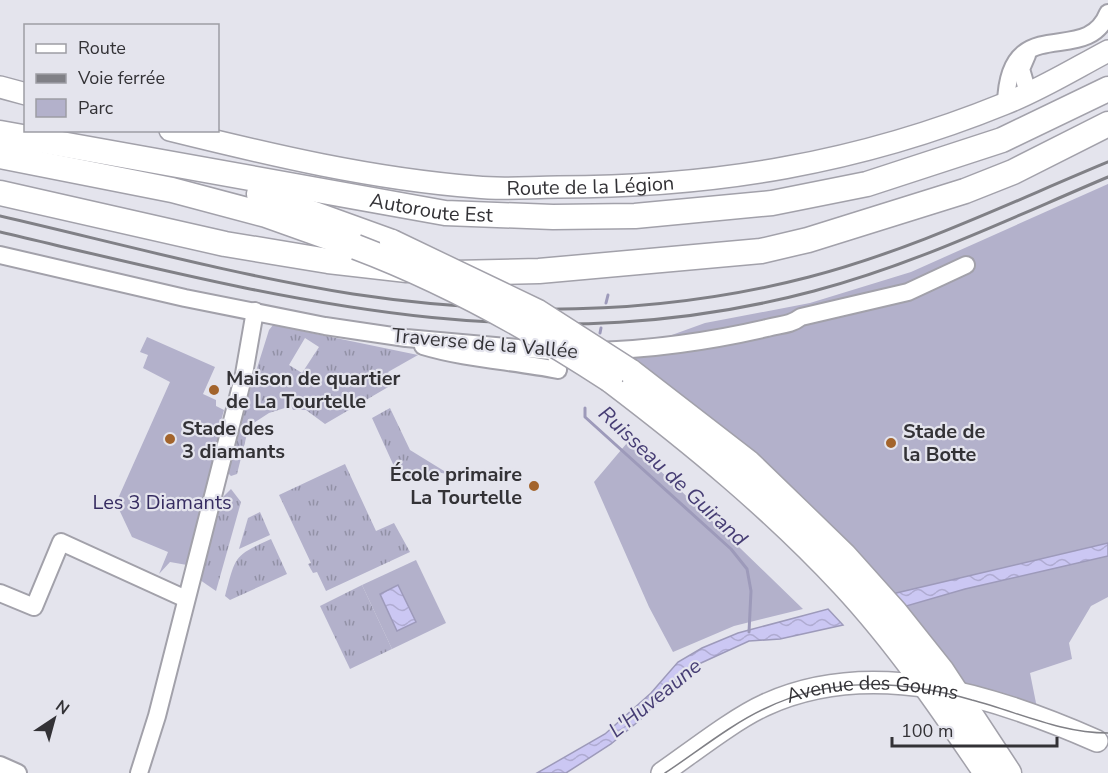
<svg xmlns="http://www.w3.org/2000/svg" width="1108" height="773" font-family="'Nunito Sans',sans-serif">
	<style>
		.grass { fill: url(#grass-tufts); fill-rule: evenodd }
		.green { fill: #b3b1cb }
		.water { fill: url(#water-waves); stroke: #9d9aba; stroke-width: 1.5 }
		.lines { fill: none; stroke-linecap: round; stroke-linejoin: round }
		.stream { stroke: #9d9aba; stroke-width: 3 }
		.minor-casing { stroke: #a2a1aa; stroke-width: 20 }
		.major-casing { stroke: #a2a1aa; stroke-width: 24 }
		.highway-casing { stroke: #a2a1aa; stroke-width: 27 }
		.minor { stroke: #fff; stroke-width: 16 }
		.major { stroke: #fff; stroke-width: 21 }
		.highway { stroke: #fff; stroke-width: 24 }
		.tram { stroke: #808086; stroke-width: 1.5 }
		.rail { stroke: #808086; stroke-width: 3 }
		.highway-bridge-casing { stroke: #a2a1aa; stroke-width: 27; stroke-linecap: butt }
		.highway-bridge { stroke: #fff; stroke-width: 24 }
		.poi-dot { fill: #a3642c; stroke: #e4e4ed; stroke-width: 2 }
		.labels { text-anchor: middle; stroke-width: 4.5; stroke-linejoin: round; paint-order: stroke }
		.street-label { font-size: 20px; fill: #333236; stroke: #e4e4ed }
		.poi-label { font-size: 20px; font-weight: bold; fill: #333236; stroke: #e4e4ed; text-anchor: start }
		.park-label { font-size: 20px; fill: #362c61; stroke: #e4e4ed }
		.water-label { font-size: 21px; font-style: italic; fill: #463d74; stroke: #e4e4ed }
	</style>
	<defs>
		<pattern id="grass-tufts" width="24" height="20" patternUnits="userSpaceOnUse" patternTransform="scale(1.5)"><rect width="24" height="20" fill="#b3b1cb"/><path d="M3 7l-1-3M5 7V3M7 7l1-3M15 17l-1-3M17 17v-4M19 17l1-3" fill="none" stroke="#9291a6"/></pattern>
		<pattern id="water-waves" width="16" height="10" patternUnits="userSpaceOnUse" patternTransform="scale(1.5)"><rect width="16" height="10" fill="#cbc7f3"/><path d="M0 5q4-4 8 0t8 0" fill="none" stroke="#afabd1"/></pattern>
	</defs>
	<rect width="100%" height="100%" fill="#e4e4ed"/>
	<g class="grass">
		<path d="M273,325L418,355L388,372L395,383L325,424L306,410H293L291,406L269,413L249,426L237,474L231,476L225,470L269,330ZM305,338L319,347L302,373L289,365Z"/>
		<polygon points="390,408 410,450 449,474 434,472 406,481 398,475 372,418"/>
		<polygon points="345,464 376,531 394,523 410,552 326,591 317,572 313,573 308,564 311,563 279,495"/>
		<polygon points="231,489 241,502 216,591 200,580 220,500"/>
		<polygon points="260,512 270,535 239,549 248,518"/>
		<path d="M271,539L287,574L230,600L225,596C236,556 233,556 271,539Z"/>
		<polygon points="362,585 392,649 350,669 320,606"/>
	</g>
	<g class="green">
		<polygon points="1108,184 1108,597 1091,606 1069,643 1072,659 1030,673 1037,708 960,681 622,353 705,323 810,303 911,272"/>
		<polygon points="147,337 215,367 203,394 216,400 216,406 224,410 221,421 227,426 187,565 170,562 159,574 168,552 132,537 116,503 170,382 143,368 148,355 140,352"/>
		<polygon points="627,443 647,458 803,609 734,626 673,652 649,607 594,482"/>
		<polygon points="416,560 446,623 392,649 362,585"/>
	</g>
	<g class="water">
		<polygon points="1108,543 1108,556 965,589 903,607 892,594"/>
		<polygon points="398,585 416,622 397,631 380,594"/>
		<polygon points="828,609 843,625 780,639 749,641 701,663 683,675 640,720 611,744 566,773 537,773 605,734 651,693 678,662 702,648 738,633"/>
	</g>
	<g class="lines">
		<g class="stream">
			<polyline points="606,303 608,295"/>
			<polyline points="600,333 601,328"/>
			<polyline points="585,408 585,417 731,549 747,569 751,591 749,632"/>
		</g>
		<g class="minor-casing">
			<g id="minor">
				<polyline points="1027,55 1021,69 1028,93"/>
				<path d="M1006,104C1008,8 1086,69 1108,13"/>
				<polyline points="0,255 185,298 325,326 406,338 562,352"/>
				<path d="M423,346C466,359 513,361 558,370L556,352"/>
				<path d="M596,351C653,349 711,341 767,328C780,324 789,326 801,317L908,292L966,265"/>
				<polyline points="0,593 34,607 61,542 186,599"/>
				<polyline points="0,765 18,773"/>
				<polyline points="139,773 157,716 244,374 255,311"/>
			</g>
		</g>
		<g class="major-casing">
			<g id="major">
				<polyline points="0,87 26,94"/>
				<path id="s1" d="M170,130C271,155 372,179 476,187C503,190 531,187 558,187C715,187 859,163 1004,104C1040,90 1074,69 1108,51"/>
				<path id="s2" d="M662,773C691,753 734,719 765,705C872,656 995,696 1097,741"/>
			</g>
		</g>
		<g class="highway-casing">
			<g id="highway">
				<path id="s3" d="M0,133L445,213L553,217L635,216L772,203L867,184L1002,140L1108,89"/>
				<polyline points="0,156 172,190 266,215 356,247"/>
				<polyline points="0,193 225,244 328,261 407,270"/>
				<polyline points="259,194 392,242"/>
				<polyline points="454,273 539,271 761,251 808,240 965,191 1013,172 1108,124"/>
				<polyline points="630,371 749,463 844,555 895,612 942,671 1009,773"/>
				<path d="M610,380C693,443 772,508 843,584C897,642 942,708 986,773"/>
			</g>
		</g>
		<use href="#minor" class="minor"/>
		<use href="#major" class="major"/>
		<use href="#highway" class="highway"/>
		<path class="tram" d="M665,773C697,752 730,725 764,709C831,676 902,680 972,700C1018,712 1060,733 1108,733"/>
		<g class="rail">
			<path d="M0,216C117,243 234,275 353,294C505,317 659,316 809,277C913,250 1009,203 1108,162"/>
			<path d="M0,232C278,297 528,367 814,291C916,264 1011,218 1108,177"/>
		</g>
		<g class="highway-bridge-casing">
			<g id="highway-bridge">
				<polyline points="392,242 538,312 630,371"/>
				<path d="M356,247C446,281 529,327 610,380"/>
			</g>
		</g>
		<use href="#highway-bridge" class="highway-bridge"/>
	</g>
	<g class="poi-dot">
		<circle cx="214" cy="390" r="6"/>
		<circle cx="170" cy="439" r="6"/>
		<circle cx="891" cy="443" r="6"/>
		<circle cx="534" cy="486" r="6"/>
	</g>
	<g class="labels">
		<g class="street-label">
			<text dy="7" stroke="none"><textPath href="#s1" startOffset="426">Route de la Légion</textPath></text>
			<text dy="7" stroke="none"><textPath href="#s3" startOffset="438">Autoroute Est</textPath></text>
			<text transform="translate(485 343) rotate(5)" y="7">Traverse de la Vallée</text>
			<text dy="7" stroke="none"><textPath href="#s2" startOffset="234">Avenue des Goums</textPath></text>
		</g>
		<g class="poi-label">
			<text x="226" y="385">Maison de quartier<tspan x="226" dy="23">de La Tourtelle</tspan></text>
			<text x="182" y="435">Stade des<tspan x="182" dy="23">3 diamants</tspan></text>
			<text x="903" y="438">Stade de<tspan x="903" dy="23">la Botte</tspan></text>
			<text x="522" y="481" text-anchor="end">École primaire<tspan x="522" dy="23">La Tourtelle</tspan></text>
		</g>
		<g class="park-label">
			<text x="162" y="509">Les 3 Diamants</text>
		</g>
		<g class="water-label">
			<text transform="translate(673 476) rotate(43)" y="7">Ruisseau de Guirand</text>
			<text transform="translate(655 698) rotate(-39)" y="7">L'Huveaune</text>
		</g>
	</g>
	<rect x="24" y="24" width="195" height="108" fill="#e4e4ed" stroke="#9d9da4" stroke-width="1.5"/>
	<rect x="36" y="44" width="30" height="9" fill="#ffffff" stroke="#9d9da4" stroke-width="1.5"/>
	<text x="78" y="54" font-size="18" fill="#333236">Route</text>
	<rect x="36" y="74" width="30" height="9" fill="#808086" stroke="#9d9da4" stroke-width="1.5"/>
	<text x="78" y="84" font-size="18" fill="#333236">Voie ferrée</text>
	<rect x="36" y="99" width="30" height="18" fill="#b3b1cb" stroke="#9d9da4" stroke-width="1.5"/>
	<text x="78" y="114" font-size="18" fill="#333236">Parc</text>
	<g transform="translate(54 719) rotate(36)" stroke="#e4e4ed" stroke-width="4.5" paint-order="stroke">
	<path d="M0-4.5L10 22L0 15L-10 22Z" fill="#333236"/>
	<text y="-9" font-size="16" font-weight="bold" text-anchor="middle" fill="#333236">N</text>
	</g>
	<path d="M892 737v9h165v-9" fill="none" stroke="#333236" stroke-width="3"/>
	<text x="901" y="737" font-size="18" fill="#333236" stroke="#e4e4ed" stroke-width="4.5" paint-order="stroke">100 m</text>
</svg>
